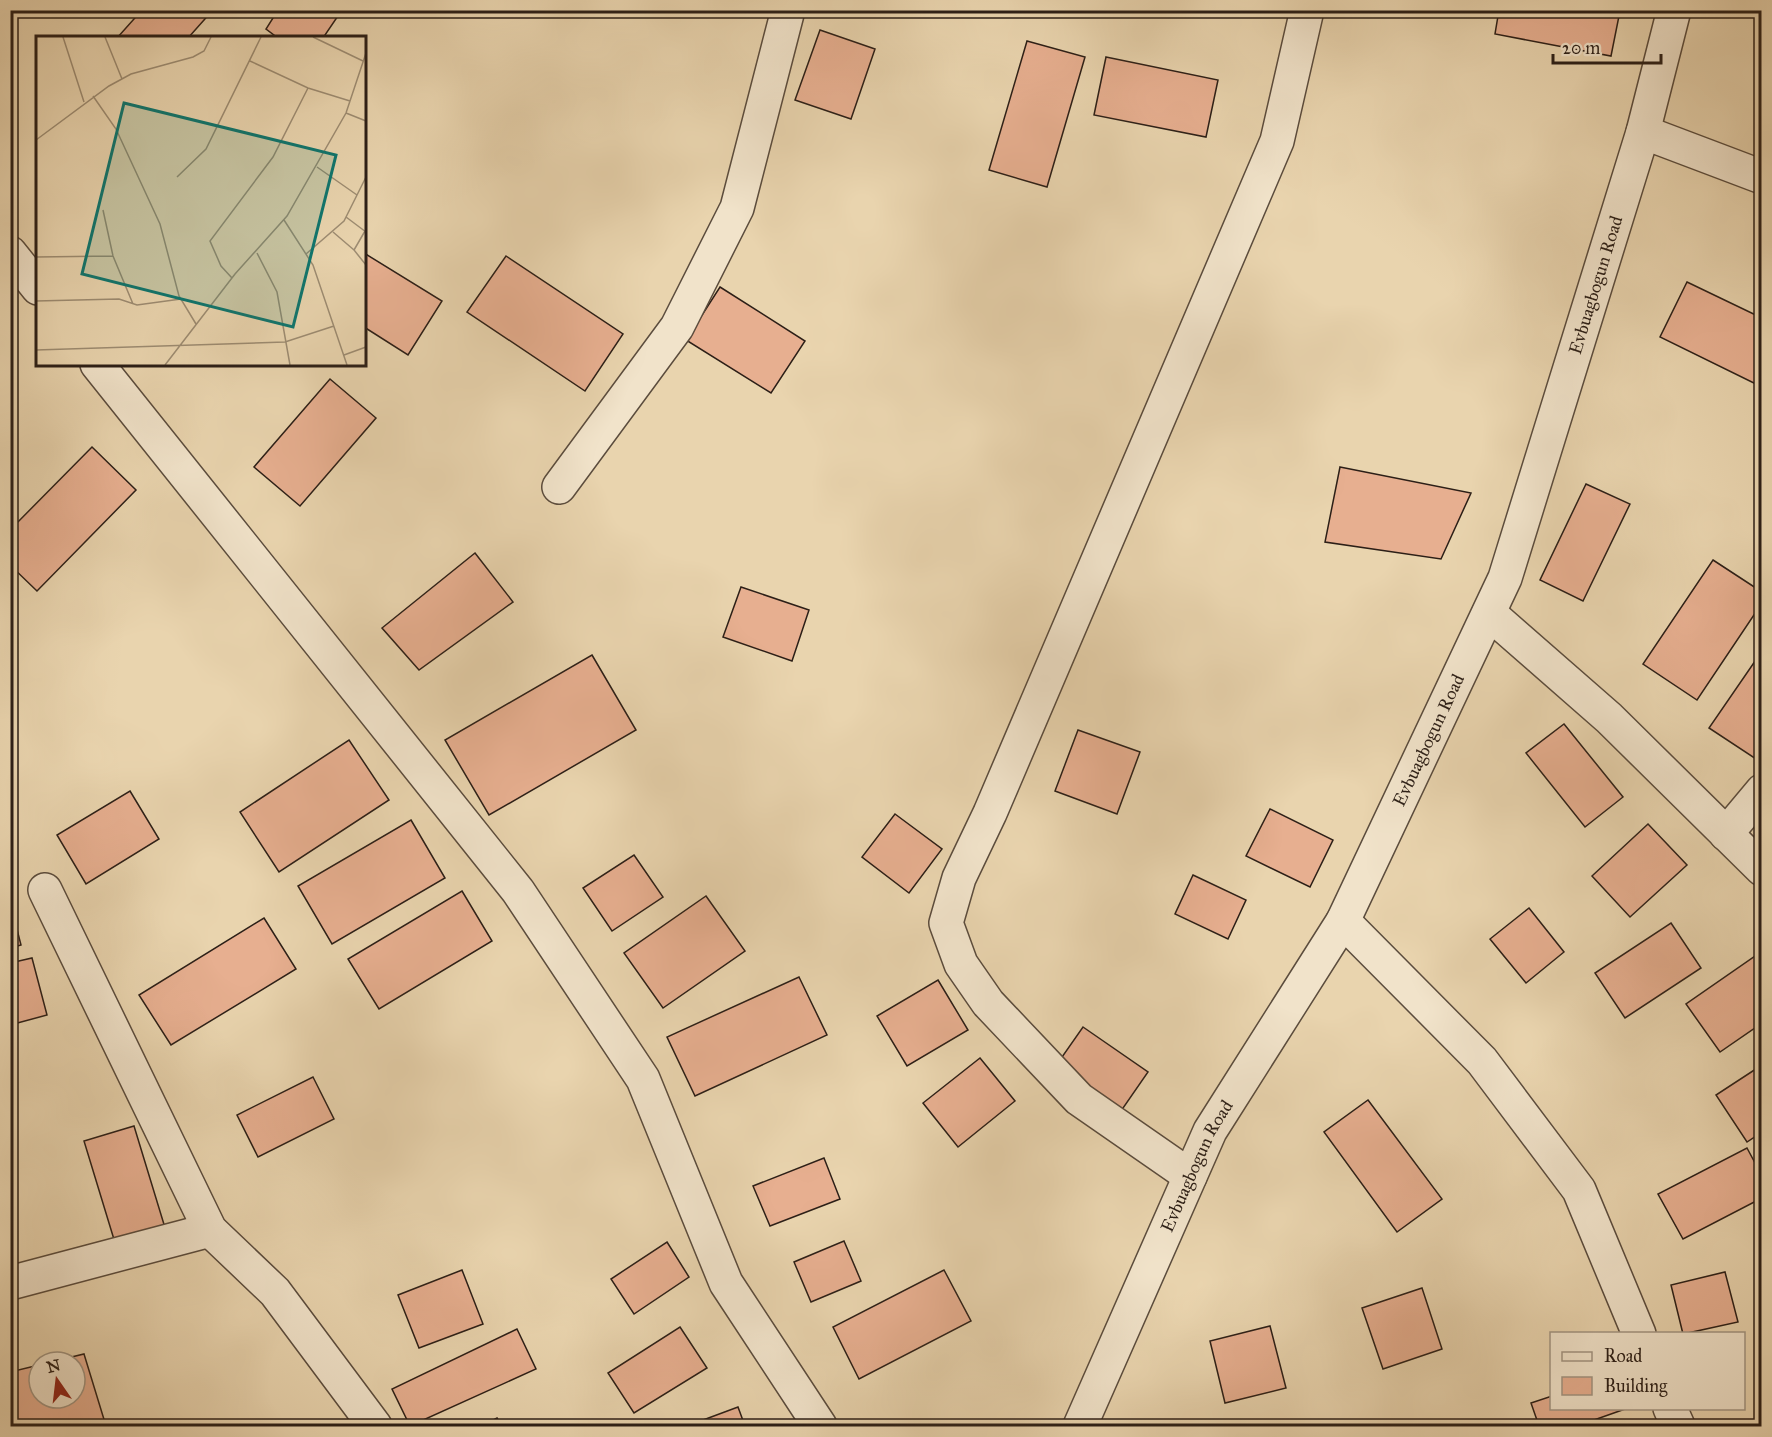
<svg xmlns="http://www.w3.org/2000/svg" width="1772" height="1437" font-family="'IM FELL Great Primer',serif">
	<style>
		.building { fill: #e7af90; stroke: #2c1f17; stroke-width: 1.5 }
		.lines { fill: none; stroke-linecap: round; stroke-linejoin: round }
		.minor-casing { stroke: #5b4c3d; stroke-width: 36 }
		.minor { stroke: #f1e3ca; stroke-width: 33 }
		.labels { text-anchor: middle; stroke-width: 4.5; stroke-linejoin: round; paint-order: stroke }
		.street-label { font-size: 18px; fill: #2c1f17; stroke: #f1e3ca }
		.inset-road { fill: none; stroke: #9d8c72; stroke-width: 1.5 }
		.view { fill: #0f766e; fill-opacity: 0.15; stroke: #0f766e; stroke-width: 3 }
		.inset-edge { fill: none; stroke: #2c1f17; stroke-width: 3 }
	</style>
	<rect width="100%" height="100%" fill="#e9d4ae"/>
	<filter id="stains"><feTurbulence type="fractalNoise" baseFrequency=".00333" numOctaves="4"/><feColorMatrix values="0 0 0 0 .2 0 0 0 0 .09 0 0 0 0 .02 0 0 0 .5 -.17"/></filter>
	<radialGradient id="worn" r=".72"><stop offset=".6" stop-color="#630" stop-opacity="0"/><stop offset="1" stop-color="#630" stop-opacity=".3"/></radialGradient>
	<g class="building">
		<polygon points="142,10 211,10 212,11 188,38 117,38"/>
		<polygon points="278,10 342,10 323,38 278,38 266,29"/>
		<polygon points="1499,10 1620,11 1611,56 1495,34"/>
		<polygon points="820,30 875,49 851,119 795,100"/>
		<polygon points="1027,41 1085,57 1047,187 989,170"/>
		<polygon points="1106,57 1218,80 1206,137 1094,115"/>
		<polygon points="364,253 442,301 408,355 364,327"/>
		<polygon points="506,256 623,334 585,391 467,312"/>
		<polygon points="1687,282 1762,318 1762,387 1660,337"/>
		<polygon points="720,287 805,341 771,393 686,340"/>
		<polygon points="330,379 376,418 300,506 254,467"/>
		<polygon points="92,447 136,490 37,591 10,565 10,530"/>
		<polygon points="1340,467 1471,493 1441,559 1325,542"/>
		<polygon points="1586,484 1630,504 1583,601 1540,580"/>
		<polygon points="475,553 513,602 419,670 382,628"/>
		<polygon points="1713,560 1762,592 1762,603 1697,700 1643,664"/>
		<polygon points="741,587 809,610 792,661 723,637"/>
		<polygon points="1762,651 1762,751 1756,759 1709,728"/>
		<polygon points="592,655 636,730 489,815 445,740"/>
		<polygon points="1564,724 1623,797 1585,827 1526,753"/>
		<polygon points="1078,730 1140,752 1117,814 1055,791"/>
		<polygon points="349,740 389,800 279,872 240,812"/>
		<polygon points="130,791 159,839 86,884 57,835"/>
		<polygon points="1270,809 1333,840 1310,887 1246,856"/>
		<polygon points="895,814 942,849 909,893 862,857"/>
		<polygon points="411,820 445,878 332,944 298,886"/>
		<polygon points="1648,824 1687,865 1630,917 1592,876"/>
		<polygon points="634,855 663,897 612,931 583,888"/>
		<polygon points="1193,875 1246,900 1228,939 1175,914"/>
		<polygon points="462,891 492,941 379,1009 348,959"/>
		<polygon points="706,896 745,951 663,1008 624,953"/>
		<polygon points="10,902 21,945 10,948"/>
		<polygon points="1529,908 1564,952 1526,983 1490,939"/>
		<polygon points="264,918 296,969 171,1045 139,995"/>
		<polygon points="1671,923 1701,968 1625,1018 1595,973"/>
		<polygon points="1761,952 1762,1023 1720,1052 1686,1004"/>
		<polygon points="32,958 47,1015 10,1025 10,963"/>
		<polygon points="799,977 827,1035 695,1096 667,1037"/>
		<polygon points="938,980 968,1030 907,1066 877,1016"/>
		<polygon points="1083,1027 1148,1072 1121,1111 1055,1067"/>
		<polygon points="980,1058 1015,1101 958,1147 923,1103"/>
		<polygon points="1762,1065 1762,1132 1747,1142 1716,1095"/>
		<polygon points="313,1077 334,1119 258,1157 237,1115"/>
		<polygon points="1368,1100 1442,1199 1397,1232 1324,1132"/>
		<polygon points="134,1126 166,1231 116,1246 84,1141"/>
		<polygon points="1747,1148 1762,1176 1762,1198 1683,1239 1658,1194"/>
		<polygon points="824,1158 840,1199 770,1226 753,1186"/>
		<polygon points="844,1241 861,1281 811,1302 794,1262"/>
		<polygon points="667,1242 689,1277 634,1314 611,1279"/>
		<polygon points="462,1270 483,1324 419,1348 398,1295"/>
		<polygon points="944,1270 971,1321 859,1379 833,1327"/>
		<polygon points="1725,1272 1738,1322 1683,1334 1671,1285"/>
		<polygon points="1422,1288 1442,1349 1383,1369 1362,1308"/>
		<polygon points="1270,1326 1286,1388 1225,1403 1210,1341"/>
		<polygon points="680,1327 707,1368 634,1413 608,1373"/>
		<polygon points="517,1329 536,1369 410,1426 392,1389"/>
		<polygon points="84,1354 106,1426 19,1426 10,1397 10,1372 39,1365 39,1398 75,1398 75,1362 51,1362"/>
		<polygon points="1552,1396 1552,1408 1628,1408 1577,1426 1539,1426 1531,1403"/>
		<polygon points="738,1407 745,1426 687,1426"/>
		<polygon points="497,1418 502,1426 482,1426"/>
	</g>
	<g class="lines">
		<g class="minor-casing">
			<g id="minor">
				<polyline points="1643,132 1762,177"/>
				<polyline points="10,253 38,288"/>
				<polyline points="97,364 518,891 643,1079 726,1283 820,1426"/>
				<polyline points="559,487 677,327 737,208 788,10"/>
				<polyline points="1489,613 1609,718 1762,869"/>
				<polyline points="1726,834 1762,791"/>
				<polyline points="45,890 210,1230 275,1292 375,1426"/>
				<polyline points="1343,921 1482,1061 1579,1190 1639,1334"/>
				<polyline points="1190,1176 1079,1099 988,1003 961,964 946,923 959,878 990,813 1277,141 1307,10"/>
				<polyline points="10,1283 210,1230"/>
				<polyline points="1670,1408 1678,1426"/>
				<path id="s1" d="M1080,1426L1210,1131L1343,921L1505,578L1643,132L1674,10"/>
			</g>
		</g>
		<use href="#minor" class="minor"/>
	</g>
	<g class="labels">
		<g class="street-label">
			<text dy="6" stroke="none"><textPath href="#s1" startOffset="1257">Evbuagbogun Road</textPath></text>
			<text dy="6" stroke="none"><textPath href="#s1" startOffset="771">Evbuagbogun Road</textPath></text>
			<text dy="6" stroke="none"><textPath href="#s1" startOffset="285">Evbuagbogun Road</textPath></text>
		</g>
	</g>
	<g transform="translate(36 36)">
		<rect width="330" height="330" fill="#e9d4ae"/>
		<path class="inset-road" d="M27,1L48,66M69,1L86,43M277,1L327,25M214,25L272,52L314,65M57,60L80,93L124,188L143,260L160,288M310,77L330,85M0,104L73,50L95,38L157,21L168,15L175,1M281,131L321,159M141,141L170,113L225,1M67,174L77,220L97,268M310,181L330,196M248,184L277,229L311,329M329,195L318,214L330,229M297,196L318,214M221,217L241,256L254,329M270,218L308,185L330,141M0,221L77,220M196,242L185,230L174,205L237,121L272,52M0,265L83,263L101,269L145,263M0,314L249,306L298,290M308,319L330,311M129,329L199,238L251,180L310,77L330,17"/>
		<path class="view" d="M88,67L300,119L257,291L46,238Z"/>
		<rect width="330" height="330" class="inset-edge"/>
	</g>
	<rect width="1772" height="1437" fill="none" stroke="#e9d4ae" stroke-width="36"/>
	<rect x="12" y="12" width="1748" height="1413" fill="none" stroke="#2c1f17" stroke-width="3"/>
	<rect x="18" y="18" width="1736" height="1401" fill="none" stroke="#2c1f17" stroke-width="1.5"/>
	<rect x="1550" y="1332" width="195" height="78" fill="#f1e3ca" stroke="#a29582" stroke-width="1.5"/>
	<rect x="1562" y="1352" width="30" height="9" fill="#f1e3ca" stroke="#a29582" stroke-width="1.5"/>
	<text x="1604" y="1362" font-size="18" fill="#2c1f17">Road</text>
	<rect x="1562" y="1377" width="30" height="18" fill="#e7af90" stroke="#a29582" stroke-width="1.5"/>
	<text x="1604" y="1392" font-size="18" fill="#2c1f17">Building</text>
	<g transform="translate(57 1380) rotate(346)"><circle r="28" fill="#f1e3ca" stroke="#a29582" stroke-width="1.5"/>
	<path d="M0-4.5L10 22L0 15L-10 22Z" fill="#8f2418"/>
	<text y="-9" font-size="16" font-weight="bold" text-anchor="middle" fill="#2c1f17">N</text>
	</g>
	<path d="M1553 54v9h108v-9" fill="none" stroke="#2c1f17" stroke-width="3"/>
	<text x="1562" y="54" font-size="18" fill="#2c1f17" stroke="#f1e3ca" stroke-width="4.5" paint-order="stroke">20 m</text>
	<rect width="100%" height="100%" filter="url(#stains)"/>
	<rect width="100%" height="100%" fill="url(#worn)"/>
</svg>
